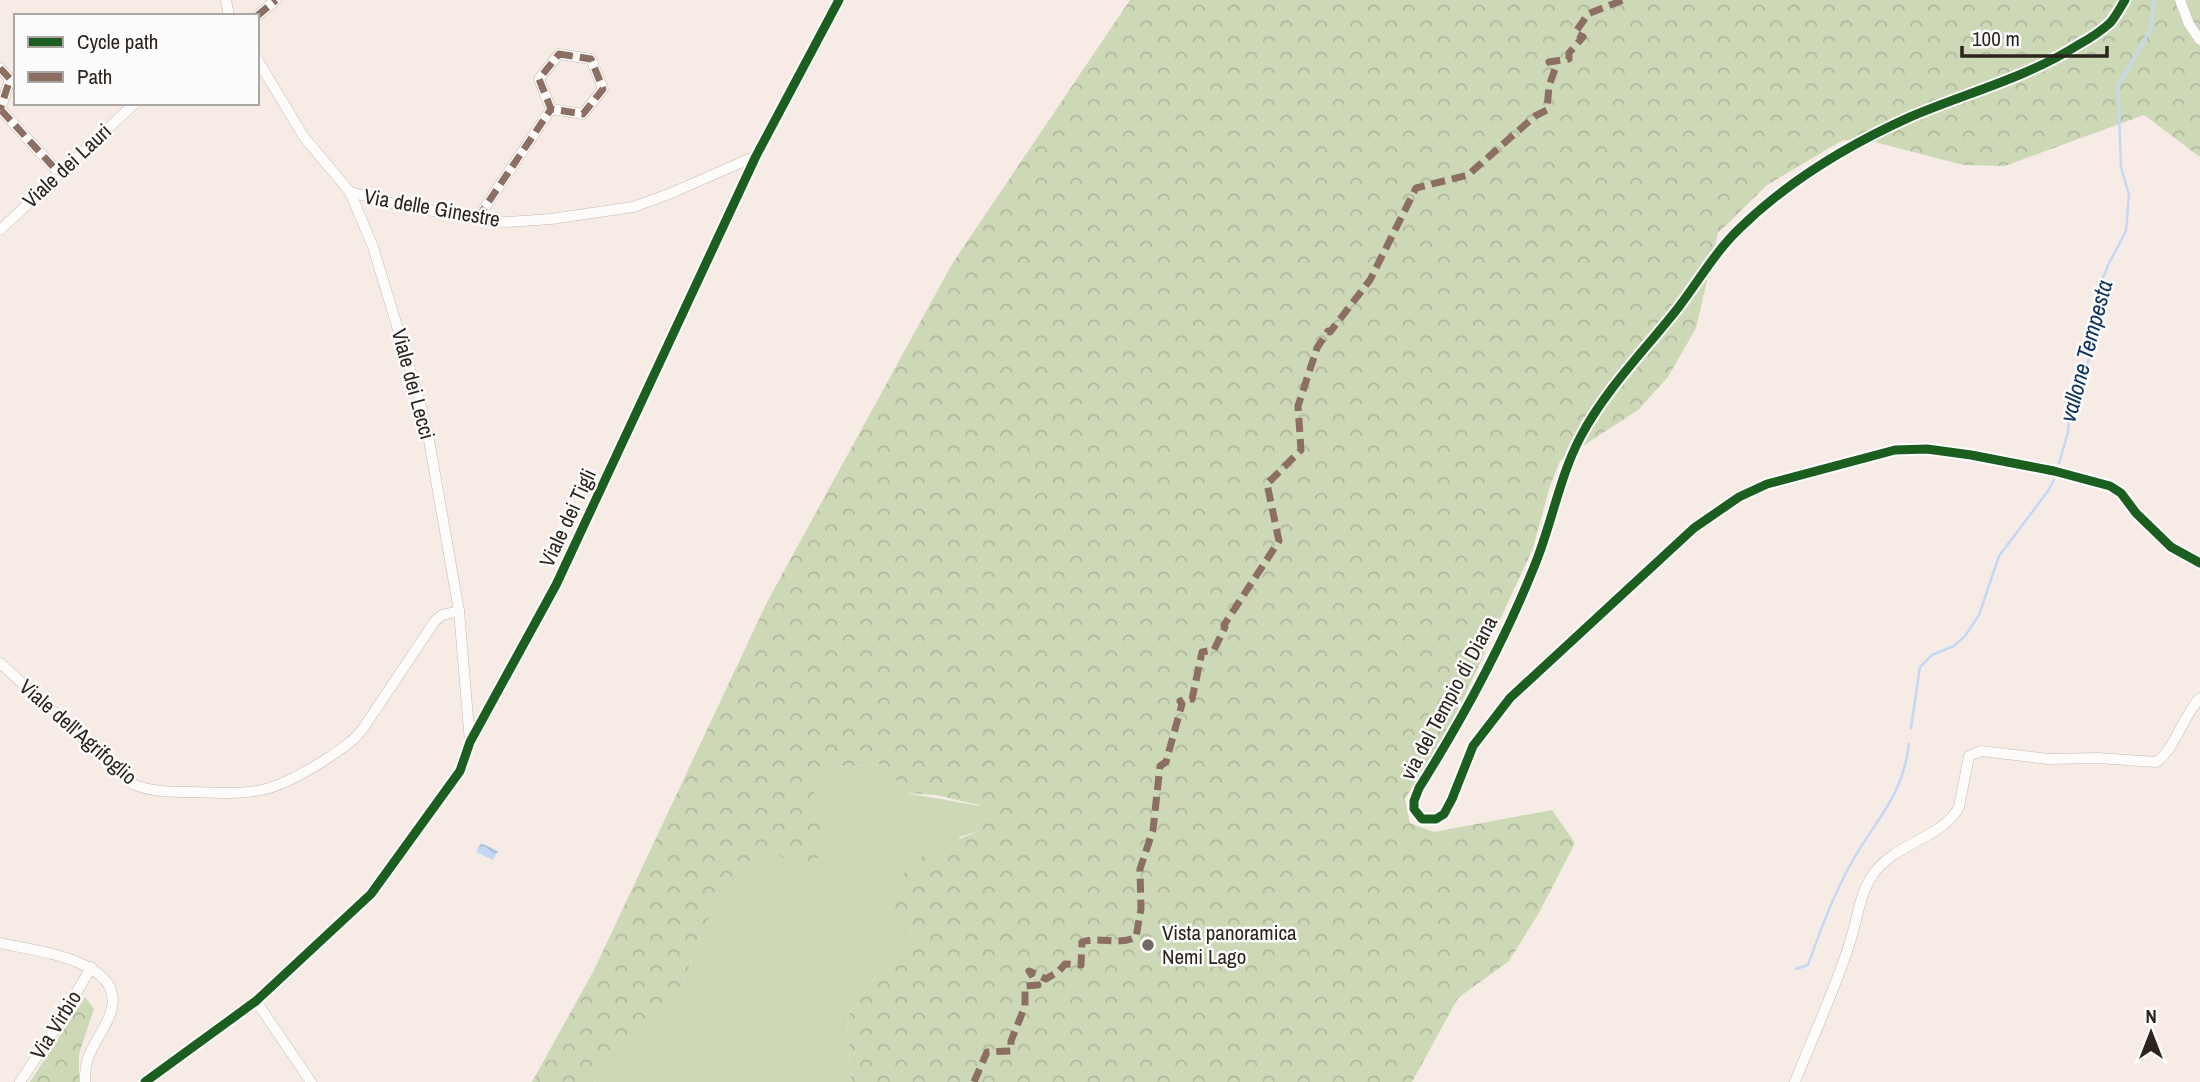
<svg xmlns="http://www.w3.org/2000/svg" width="2200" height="1082" font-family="'Archivo Narrow',sans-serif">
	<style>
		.grass { fill: #cdd8b7 }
		.forest { fill: url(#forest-crowns) }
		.water { fill: url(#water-waves) }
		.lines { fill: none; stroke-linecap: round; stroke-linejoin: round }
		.stream { stroke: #c4d8f5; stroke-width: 2.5 }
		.street-casing { stroke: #c3bab4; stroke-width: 11 }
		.street { stroke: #fefcfb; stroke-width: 10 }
		.quiet { stroke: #8d6e63; stroke-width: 7; stroke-dasharray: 14 7; stroke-linecap: butt }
		.cycleway-casing { stroke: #fcfcfc; stroke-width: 13 }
		.cycleway { stroke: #1b5e20; stroke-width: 9 }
		.poi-dot { fill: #746a64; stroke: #fcfcfc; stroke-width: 2.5 }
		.labels { text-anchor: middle; stroke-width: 5; stroke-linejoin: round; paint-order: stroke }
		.street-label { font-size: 21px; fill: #2d241e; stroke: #fcfcfc }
		.poi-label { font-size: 21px; fill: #2d241e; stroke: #fcfcfc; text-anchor: start }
		.water-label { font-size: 23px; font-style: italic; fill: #0f3461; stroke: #fcfcfc }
	</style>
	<defs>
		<pattern id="forest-crowns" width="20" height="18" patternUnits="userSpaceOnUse" patternTransform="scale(1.75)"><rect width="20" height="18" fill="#cdd8b7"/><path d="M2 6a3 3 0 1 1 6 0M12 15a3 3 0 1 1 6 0" fill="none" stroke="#b0b99d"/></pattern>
		<pattern id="water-waves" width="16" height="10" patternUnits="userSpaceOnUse" patternTransform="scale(1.75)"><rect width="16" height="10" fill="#c4d8f5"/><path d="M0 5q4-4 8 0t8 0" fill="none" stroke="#a9b9d2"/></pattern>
	</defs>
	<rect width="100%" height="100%" fill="#f7ece5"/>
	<polygon class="grass" points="885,764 906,793 980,806 979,831 960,837 912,927 909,945 876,976 847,1018 851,1082 594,1082 682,986 704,925 760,855 779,855 829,828 812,790 836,767"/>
	<g class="forest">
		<polygon points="1130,0 2200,0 2200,157 2144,115 2005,166 1963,165 1875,142 1843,140 1767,185 1718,233 1696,328 1668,377 1638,410 1560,461 1550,486 1533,548 1455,717 1405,799 1410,823 1434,832 1552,810 1575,843 1540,911 1509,961 1458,998 1412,1082 851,1082 847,1018 876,976 909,944 912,927 888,905 897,880 927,852 979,831 979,805 936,795 906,793 885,764 837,767 813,790 829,828 819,857 797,868 779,855 760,855 704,925 682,986 594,1082 532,1082 594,970 767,602 952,264"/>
		<polygon points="85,997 94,1009 79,1054 79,1082 30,1082"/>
	</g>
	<polygon class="water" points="481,843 498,851 493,860 476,852"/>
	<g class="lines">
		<g class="stream">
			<polyline points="2059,463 2068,432 2070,405 2090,357 2095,309 2101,283 2108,265 2126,231 2129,195 2121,167 2118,86 2151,29 2154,0"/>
			<polyline points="1911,728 1920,667 1932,655 1954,646 1965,636 1979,615 1999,556 2048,491 2054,480"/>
			<path d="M1796,969L1808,965C1821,929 1834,893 1853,860C1878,816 1902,798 1909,744"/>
		</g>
		<g class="street-casing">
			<g id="street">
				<polyline points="226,0 229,16"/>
				<path d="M2125,0C2120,8 2116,16 2110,23C2100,32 2089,39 2078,45C2026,78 1966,93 1910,117C1848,145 1788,181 1739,229C1715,252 1698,282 1678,308C1645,350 1606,389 1581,436C1559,477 1552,524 1534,567C1503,644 1463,718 1419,788L1414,801V809L1422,819H1436L1444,814L1452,799L1473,746L1510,698L1694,528L1739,497L1767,484L1895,450L1927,449L1971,455L2054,471L2110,486L2121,493L2136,513L2171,547L2200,563"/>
				<polyline points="2180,0 2189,24 2200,40"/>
				<polyline points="257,16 276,0"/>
				<polygon points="559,54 591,59 603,89 583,114 551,109 539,79"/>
				<polyline points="257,59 304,137 350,192 373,247 418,395 429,440 459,611 470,742"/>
				<polyline points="0,68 10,79 0,110"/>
				<polyline points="1,110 59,173"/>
				<polyline points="350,192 395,204 477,219 507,222 551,219 633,207 669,194 756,156"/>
				<polyline points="477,219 551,109"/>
				<polyline points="0,230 135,103"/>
				<path d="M0,663L133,784C151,792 171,792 191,792C253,794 268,796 323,761C338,751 353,743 364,727L435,621L442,615L459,611"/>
				<path d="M0,943C34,951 133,960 109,1017C98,1042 84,1052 85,1082"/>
				<polyline points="256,1001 311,1082"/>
				<polyline points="20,1082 63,1017 91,967"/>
				<polyline points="145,1082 256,1001 371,894 460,771 470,742 556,585 756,156 839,0"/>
				<path d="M1795,1082C1813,1036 1835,990 1850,942C1857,921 1859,896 1872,876C1893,843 1942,839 1959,807L1969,756L1981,751L2048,759L2098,758L2156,762C2174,751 2183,716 2200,698"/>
			</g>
		</g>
		<use href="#street" class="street"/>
		<g class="quiet">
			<polyline points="257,16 276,0"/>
			<polygon points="559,54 591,59 603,89 583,114 551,109 539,79"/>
			<polyline points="0,68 10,79 0,110"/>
			<polyline points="1,110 59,173"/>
			<polyline points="477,219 551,109"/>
			<path d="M974,1082L987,1052L1011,1051V1041L1025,1006V986L1038,985L1029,971L1046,979L1059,971L1065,964L1081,965L1082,942C1100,936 1119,946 1136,937L1141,909L1140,869L1153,830L1160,766L1166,762L1182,704L1180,701L1192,699L1202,652L1214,650L1225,627L1224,625L1279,541L1267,484L1301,450L1298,406L1317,348L1328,331L1330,332L1370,280L1416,188L1468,175L1535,116L1547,110L1549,86L1555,69L1549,62L1569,59V53L1583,37L1575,33L1588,14L1623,0"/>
		</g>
		<g class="cycleway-casing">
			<g id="cycleway">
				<path d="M2125,0C2120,8 2116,16 2110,23C2100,32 2089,39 2078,45C2026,78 1966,93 1910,117C1848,145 1788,181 1739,229C1715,252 1698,282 1678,308C1645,350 1606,389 1581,436C1559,477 1552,524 1534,567C1503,644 1463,718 1419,788L1414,801V809L1422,819H1436L1444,814L1452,799L1473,746L1510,698L1694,528L1739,497L1767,484L1895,450L1927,449L1971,455L2054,471L2110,486L2121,493L2136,513L2171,547L2200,563"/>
				<polyline points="145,1082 256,1001 371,894 460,771 470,742 556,585 756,156 839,0"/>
			</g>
		</g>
		<use href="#cycleway" class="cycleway"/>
	</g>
	<circle class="poi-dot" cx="1148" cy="945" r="7"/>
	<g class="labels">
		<g class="street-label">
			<text transform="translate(67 166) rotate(-43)" y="7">Viale dei Lauri</text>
			<text transform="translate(432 208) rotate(10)" y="7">Via delle Ginestre</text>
			<text transform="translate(413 384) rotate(75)" y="7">Viale dei Lecci</text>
			<text transform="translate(568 518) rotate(-65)" y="7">Viale dei Tigli</text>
			<text transform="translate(1449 698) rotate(-62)" y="7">via del Tempio di Diana</text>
			<text transform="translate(78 732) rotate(41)" y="7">Viale dell'Agrifoglio</text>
			<text transform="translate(56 1025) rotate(-58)" y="7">Via Virbio</text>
		</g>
		<g class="poi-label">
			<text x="1162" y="940">Vista panoramica<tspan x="1162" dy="24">Nemi Lago</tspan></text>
		</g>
		<g class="water-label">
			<text transform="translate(2086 351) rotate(-75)" y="8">vallone Tempesta</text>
		</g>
	</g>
	<rect x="14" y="14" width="245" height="91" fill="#fcfcfc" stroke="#a9a6a3" stroke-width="2"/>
	<rect x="28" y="37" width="35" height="10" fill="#1b5e20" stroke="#a9a6a3" stroke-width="2"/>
	<text x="77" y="49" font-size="21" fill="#2d241e">Cycle path</text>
	<rect x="28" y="72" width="35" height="10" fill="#8d6e63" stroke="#a9a6a3" stroke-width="2"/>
	<text x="77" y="84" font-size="21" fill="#2d241e">Path</text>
	<g transform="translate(2151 1033)" stroke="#fcfcfc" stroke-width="5" paint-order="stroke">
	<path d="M0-5L12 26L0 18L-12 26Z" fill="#2d241e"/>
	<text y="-10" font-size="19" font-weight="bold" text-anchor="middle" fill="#2d241e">N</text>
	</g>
	<path d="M1962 46v10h145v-10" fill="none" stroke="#2d241e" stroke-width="3.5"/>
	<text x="1972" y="46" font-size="21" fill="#2d241e" stroke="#fcfcfc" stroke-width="5" paint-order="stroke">100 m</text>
</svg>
